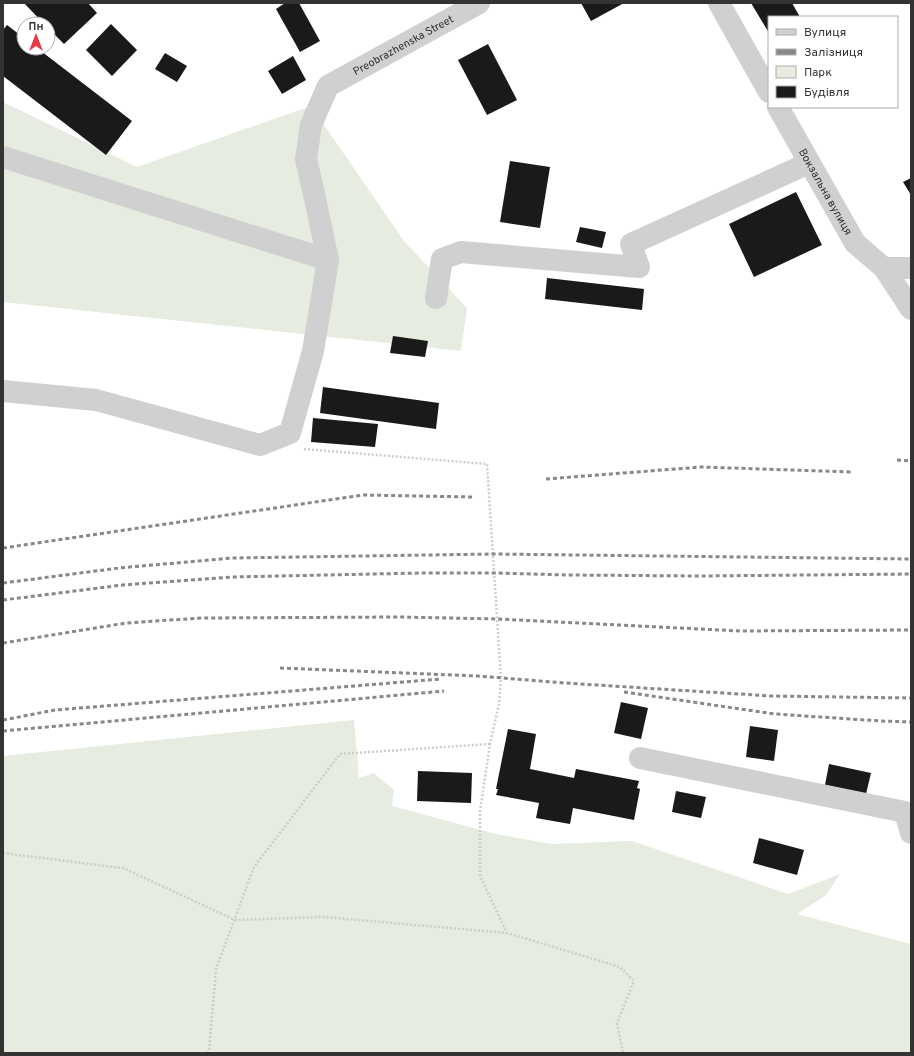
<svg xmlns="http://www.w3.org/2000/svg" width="914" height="1056" font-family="Overpass,sans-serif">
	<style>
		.green { fill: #e6ecdf }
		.building { fill: #1a1a1a }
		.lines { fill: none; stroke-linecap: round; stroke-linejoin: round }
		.path { stroke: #cdcdcd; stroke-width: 2.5; stroke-dasharray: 2 2; stroke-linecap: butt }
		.minor { stroke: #d0d0d0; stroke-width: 22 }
		.rail { stroke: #888; stroke-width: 3; stroke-dasharray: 4 3; stroke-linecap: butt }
		.labels { text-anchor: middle; stroke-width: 4; stroke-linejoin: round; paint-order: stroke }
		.street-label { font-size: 11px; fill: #333; stroke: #fff }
	</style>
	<rect width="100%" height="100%" fill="#fff"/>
	<g class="green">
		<polygon points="3,102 137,167 311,106 404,241 467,308 461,351 3,302"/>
		<polygon points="354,720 359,778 374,773 394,790 392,806 496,834 551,844 632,841 788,894 840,874 826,895 797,914 911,944 911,1053 3,1053 3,756"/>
	</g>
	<g class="building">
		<polygon points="24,3 88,3 97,13 64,44 48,28 48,24 44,24"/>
		<polygon points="285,3 299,3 320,41 300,52 276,9"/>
		<polygon points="581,3 624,3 591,21"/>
		<polygon points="751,3 792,3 800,17 769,17 769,33"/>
		<polygon points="111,24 137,50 112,76 86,50"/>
		<polygon points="7,25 24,38 24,48 37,48 132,121 106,155 3,76 3,30"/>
		<polygon points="488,44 517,100 487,115 458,60"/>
		<polygon points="165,53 187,66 177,82 155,69"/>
		<polygon points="293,56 306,80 282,94 268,71"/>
		<polygon points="510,161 550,167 540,228 500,222"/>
		<polygon points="911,178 911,195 903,182"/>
		<polygon points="796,192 822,245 754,277 729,224"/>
		<polygon points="580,227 606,232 602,248 576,242"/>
		<polygon points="547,278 644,289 642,310 545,299"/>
		<polygon points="393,336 428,341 425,357 390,353"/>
		<polygon points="323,387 439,403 436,429 320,413"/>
		<polygon points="313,418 378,424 375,447 311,442"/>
		<polygon points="621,702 648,708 641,739 614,733"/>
		<polygon points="750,726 778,730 774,761 746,757"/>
		<polygon points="508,729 536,734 530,769 574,778 576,769 639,781 637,788 640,789 634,820 573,808 570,824 536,818 539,803 496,795 498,789 496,789"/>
		<polygon points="829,764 871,773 866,794 825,785"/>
		<polygon points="418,771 472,773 471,803 417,801"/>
		<polygon points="676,791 706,797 701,818 672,812"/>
		<polygon points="759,838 804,850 797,875 753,863"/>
	</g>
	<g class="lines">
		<g class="path">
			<polyline points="304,449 487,464 501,678 499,704 490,744 480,811 480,876 507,933 620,967 634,981 617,1023 623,1053"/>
			<polyline points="3,853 123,868 235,920 324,917 507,933"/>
			<polyline points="207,1053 209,1051 216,969 254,867 340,754 490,744"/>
		</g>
		<g class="minor">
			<polyline points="719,3 769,92"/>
			<path id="s1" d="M778,107L855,243L884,268L911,309"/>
			<polyline points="3,157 328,260"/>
			<polyline points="884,268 911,268"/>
			<polyline points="436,298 442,259 461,252 639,267 631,244 809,163"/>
			<path id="s2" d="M3,391L96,400L260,445L290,433L313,351L328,260L316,203L306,159L311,125L328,86L479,3"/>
			<polyline points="640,758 905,812 911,833"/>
		</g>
		<g class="rail">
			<polyline points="897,460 911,461"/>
			<polyline points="546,479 701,467 852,472"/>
			<polyline points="3,548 363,495 475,497"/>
			<polyline points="3,583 119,568 232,558 493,554 911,559"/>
			<polyline points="3,600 123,585 232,577 421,573 495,573 568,575 701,576 911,574"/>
			<polyline points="3,643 126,623 201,618 399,617 498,619 740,631 911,630"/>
			<polyline points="280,668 478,676 565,683 771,696 911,698"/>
			<polyline points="624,692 775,714 881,721 911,722"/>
			<polyline points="3,720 55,710 441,679"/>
			<polyline points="3,731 444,691"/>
		</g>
	</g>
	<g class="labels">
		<g class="street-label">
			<text dy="4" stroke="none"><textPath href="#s2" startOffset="739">Preobrazhenska Street</textPath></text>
			<text dy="4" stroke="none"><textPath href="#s1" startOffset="97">Вокзальна вулиця</textPath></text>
		</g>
	</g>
	<rect width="914" height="1056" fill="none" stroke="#333333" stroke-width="8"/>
	<rect x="768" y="16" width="130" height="92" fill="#ffffff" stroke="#adadad"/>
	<rect x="776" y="29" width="20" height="6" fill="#d0d0d0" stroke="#adadad"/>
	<text x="804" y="36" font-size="12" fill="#333333">Вулиця</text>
	<rect x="776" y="49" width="20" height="6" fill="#888888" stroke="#adadad"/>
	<text x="804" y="56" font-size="12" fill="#333333">Залізниця</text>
	<rect x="776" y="66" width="20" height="12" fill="#e6ecdf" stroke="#adadad"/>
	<text x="804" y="76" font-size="12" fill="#333333">Парк</text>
	<rect x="776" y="86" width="20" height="12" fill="#1a1a1a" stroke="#adadad"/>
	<text x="804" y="96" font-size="12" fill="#333333">Будівля</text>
	<g transform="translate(36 36)"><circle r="19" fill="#ffffff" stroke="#adadad"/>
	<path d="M0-3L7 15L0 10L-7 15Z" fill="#e63946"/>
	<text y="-6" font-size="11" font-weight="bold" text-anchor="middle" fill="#333333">Пн</text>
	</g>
</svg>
